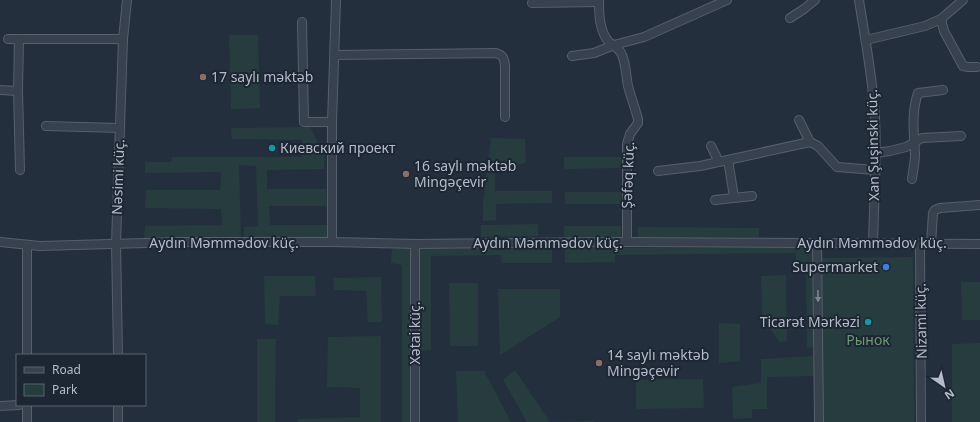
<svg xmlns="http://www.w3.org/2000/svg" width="980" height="422" font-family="'Noto Sans',sans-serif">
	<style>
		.green { fill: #263c3f }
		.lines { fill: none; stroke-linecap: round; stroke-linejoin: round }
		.minor-casing { stroke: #565f6c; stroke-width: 10 }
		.minor { stroke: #38414e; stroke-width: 8 }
		.oneway { fill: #7c8592 }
		.education-dot { fill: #8d6e63; stroke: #1d2633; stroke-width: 1.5 }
		.culture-dot { fill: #0f9aa8; stroke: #1d2633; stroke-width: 1.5 }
		.shop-dot { fill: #3f7fe0; stroke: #1d2633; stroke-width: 1.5 }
		.labels { text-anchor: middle; stroke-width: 4; stroke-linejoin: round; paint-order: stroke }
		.poi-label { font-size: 14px; fill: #b4bcc9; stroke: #1d2633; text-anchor: start }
		.street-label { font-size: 14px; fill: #b4bcc9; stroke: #1d2633 }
		.park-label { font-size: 14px; fill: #6b9a76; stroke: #1d2633 }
	</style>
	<rect width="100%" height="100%" fill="#242f3e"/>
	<g class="green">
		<polygon points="229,35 258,35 260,108 231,109"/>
		<polygon points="310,127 325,156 324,169 267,170 267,189 326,189 327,206 269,206 270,225 328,225 328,237 244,237 244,227 258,226 256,166 239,165 241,238 144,238 145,226 222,225 221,209 145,208 146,190 220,190 221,172 145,173 145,162 171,162 172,157 302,157 302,140 232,139 231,128"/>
		<polygon points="491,138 525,139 526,163 495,170 495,191 552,191 552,203 496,204 496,220 483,221 483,203"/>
		<polygon points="564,157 621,157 621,168 564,169"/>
		<polygon points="565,192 621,192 622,204 565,204"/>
		<polygon points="538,224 538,236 481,237 481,225"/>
		<rect x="564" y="226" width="57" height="12"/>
		<polygon points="638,227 759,228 759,237 638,237"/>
		<polygon points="419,248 552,249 552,263 502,263 501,255 431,256 431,350 420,351"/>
		<polygon points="565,248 812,248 814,347 807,348 806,271 796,271 796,253 615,255 615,262 565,263"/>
		<polygon points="392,249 410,249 410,422 402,422 402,265 391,263"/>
		<polygon points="913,257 914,422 823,422 822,258"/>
		<polygon points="786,275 787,341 779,342 762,317 761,276"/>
		<polygon points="264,276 315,276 316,296 280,296 278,325 265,324"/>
		<polygon points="381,277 382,322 368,322 366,291 334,290 333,278"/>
		<polygon points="961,282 980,282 980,320 962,320"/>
		<polygon points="449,283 478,283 478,346 450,346"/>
		<polygon points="498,289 560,289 560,317 500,355"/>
		<polygon points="719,323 740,324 740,361 719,363"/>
		<polygon points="381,336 381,422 298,422 298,419 360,417 360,388 327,387 328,337"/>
		<polygon points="257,339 276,339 275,422 257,422"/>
		<polygon points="980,343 980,422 952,422 952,344"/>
		<polygon points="813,356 813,376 767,377 767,409 752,409 752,418 733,419 732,387 761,383 761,359"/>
		<polygon points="515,370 550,422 594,421 594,422 527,422 503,380"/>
		<polygon points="456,371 484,371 511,422 458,422"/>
		<polygon points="703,379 704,408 636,409 636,380"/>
	</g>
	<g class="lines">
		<g class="minor-casing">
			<g id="minor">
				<path d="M599,0C599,13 599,31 609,42C614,46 620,49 622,55C626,64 626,76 628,86C631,97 635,108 638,119V123L630,134L627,144V242"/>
				<path d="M859,0C865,39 873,78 875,118C877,160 874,202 873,243"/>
				<polyline points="532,3 599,2"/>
				<polyline points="790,18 804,9 815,0"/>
				<polyline points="941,19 944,31 963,66 968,67 977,67"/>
				<polyline points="302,22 304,122 332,122"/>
				<polyline points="8,39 123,39"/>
				<polyline points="19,39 18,91 20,170"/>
				<polyline points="866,40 925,26 941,19 963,0"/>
				<path d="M335,55L496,53C503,55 504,58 505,66V117"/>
				<polyline points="572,56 594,53 614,45 644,37 727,0"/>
				<polyline points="0,90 18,91"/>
				<polyline points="799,120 810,142"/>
				<polyline points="46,126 120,128"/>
				<polyline points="711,146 719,162"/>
				<polyline points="876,153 890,151 906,147 922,138 961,136"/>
				<polyline points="728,160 734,197"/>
				<polyline points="658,171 700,166 810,142 818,146 837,167 875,170"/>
				<path d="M912,179C913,171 915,162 915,154C914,133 911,113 918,93L943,90"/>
				<polyline points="715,200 752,196"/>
				<polyline points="0,242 40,246 180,242 332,242 415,244 627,242 980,244"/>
				<polyline points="332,242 332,122 336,0"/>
				<polyline points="817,243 819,422"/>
				<polyline points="920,244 921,422"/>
				<polyline points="931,244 933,213 935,210 940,208 980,205"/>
				<polyline points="27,245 27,355"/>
				<polyline points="118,355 116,243 123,39 127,0"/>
				<polyline points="118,405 118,422"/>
				<polyline points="0,406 19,405"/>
				<polyline points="27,422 27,405"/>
				<polyline points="415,422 415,244"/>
			</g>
		</g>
		<use href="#minor" class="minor"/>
	</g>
	<defs><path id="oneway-solid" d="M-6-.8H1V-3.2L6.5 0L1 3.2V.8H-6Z"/></defs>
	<use class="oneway" href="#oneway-solid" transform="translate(818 296) rotate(89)"/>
	<g class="education-dot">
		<circle cx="203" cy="77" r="4"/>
		<circle cx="406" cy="174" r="4"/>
		<circle cx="599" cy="363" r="4"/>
	</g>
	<g class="culture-dot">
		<circle cx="272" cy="148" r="4"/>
		<circle cx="868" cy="322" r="4"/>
	</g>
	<circle class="shop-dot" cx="886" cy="267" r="4"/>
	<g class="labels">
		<g class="poi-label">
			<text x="211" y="82">17 saylı məktəb</text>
			<text x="280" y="153">Киевский проект</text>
			<text x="414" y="171">16 saylı məktəb<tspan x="414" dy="16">Mingəçevir</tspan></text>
			<text x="878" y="272" text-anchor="end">Supermarket</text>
			<text x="860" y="327" text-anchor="end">Ticarət Mərkəzi</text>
			<text x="607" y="360">14 saylı məktəb<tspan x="607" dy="16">Mingəçevir</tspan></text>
		</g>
		<g class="street-label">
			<text transform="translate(873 145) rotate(-91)" y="5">Xan Şuşinski küç.</text>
			<text transform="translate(628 175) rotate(-88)" y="5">Şəfəq küç.</text>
			<text transform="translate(118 177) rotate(-88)" y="5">Nəsimi küç.</text>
			<text x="224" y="248">Aydın Məmmədov küç.</text>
			<text x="548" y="248">Aydın Məmmədov küç.</text>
			<text x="872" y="248">Aydın Məmmədov küç.</text>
			<text transform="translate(921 321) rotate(-91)" y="5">Nizami küç.</text>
			<text transform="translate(415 333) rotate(-90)" y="5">Xətai küç.</text>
		</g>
		<g class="park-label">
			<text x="868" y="345">Рынок</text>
		</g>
	</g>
	<rect x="16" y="354" width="130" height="52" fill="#1d2633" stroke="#59626f"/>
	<rect x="24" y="367" width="20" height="6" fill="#38414e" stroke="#59626f"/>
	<text x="52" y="374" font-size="12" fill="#b4bcc9">Road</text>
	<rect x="24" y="384" width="20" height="12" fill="#263c3f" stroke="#59626f"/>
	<text x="52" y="394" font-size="12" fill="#b4bcc9">Park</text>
	<g transform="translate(944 386) rotate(146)" stroke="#1d2633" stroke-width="3" paint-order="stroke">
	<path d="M0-3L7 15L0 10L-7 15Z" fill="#b4bcc9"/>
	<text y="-6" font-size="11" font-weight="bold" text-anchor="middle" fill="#b4bcc9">N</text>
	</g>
</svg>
